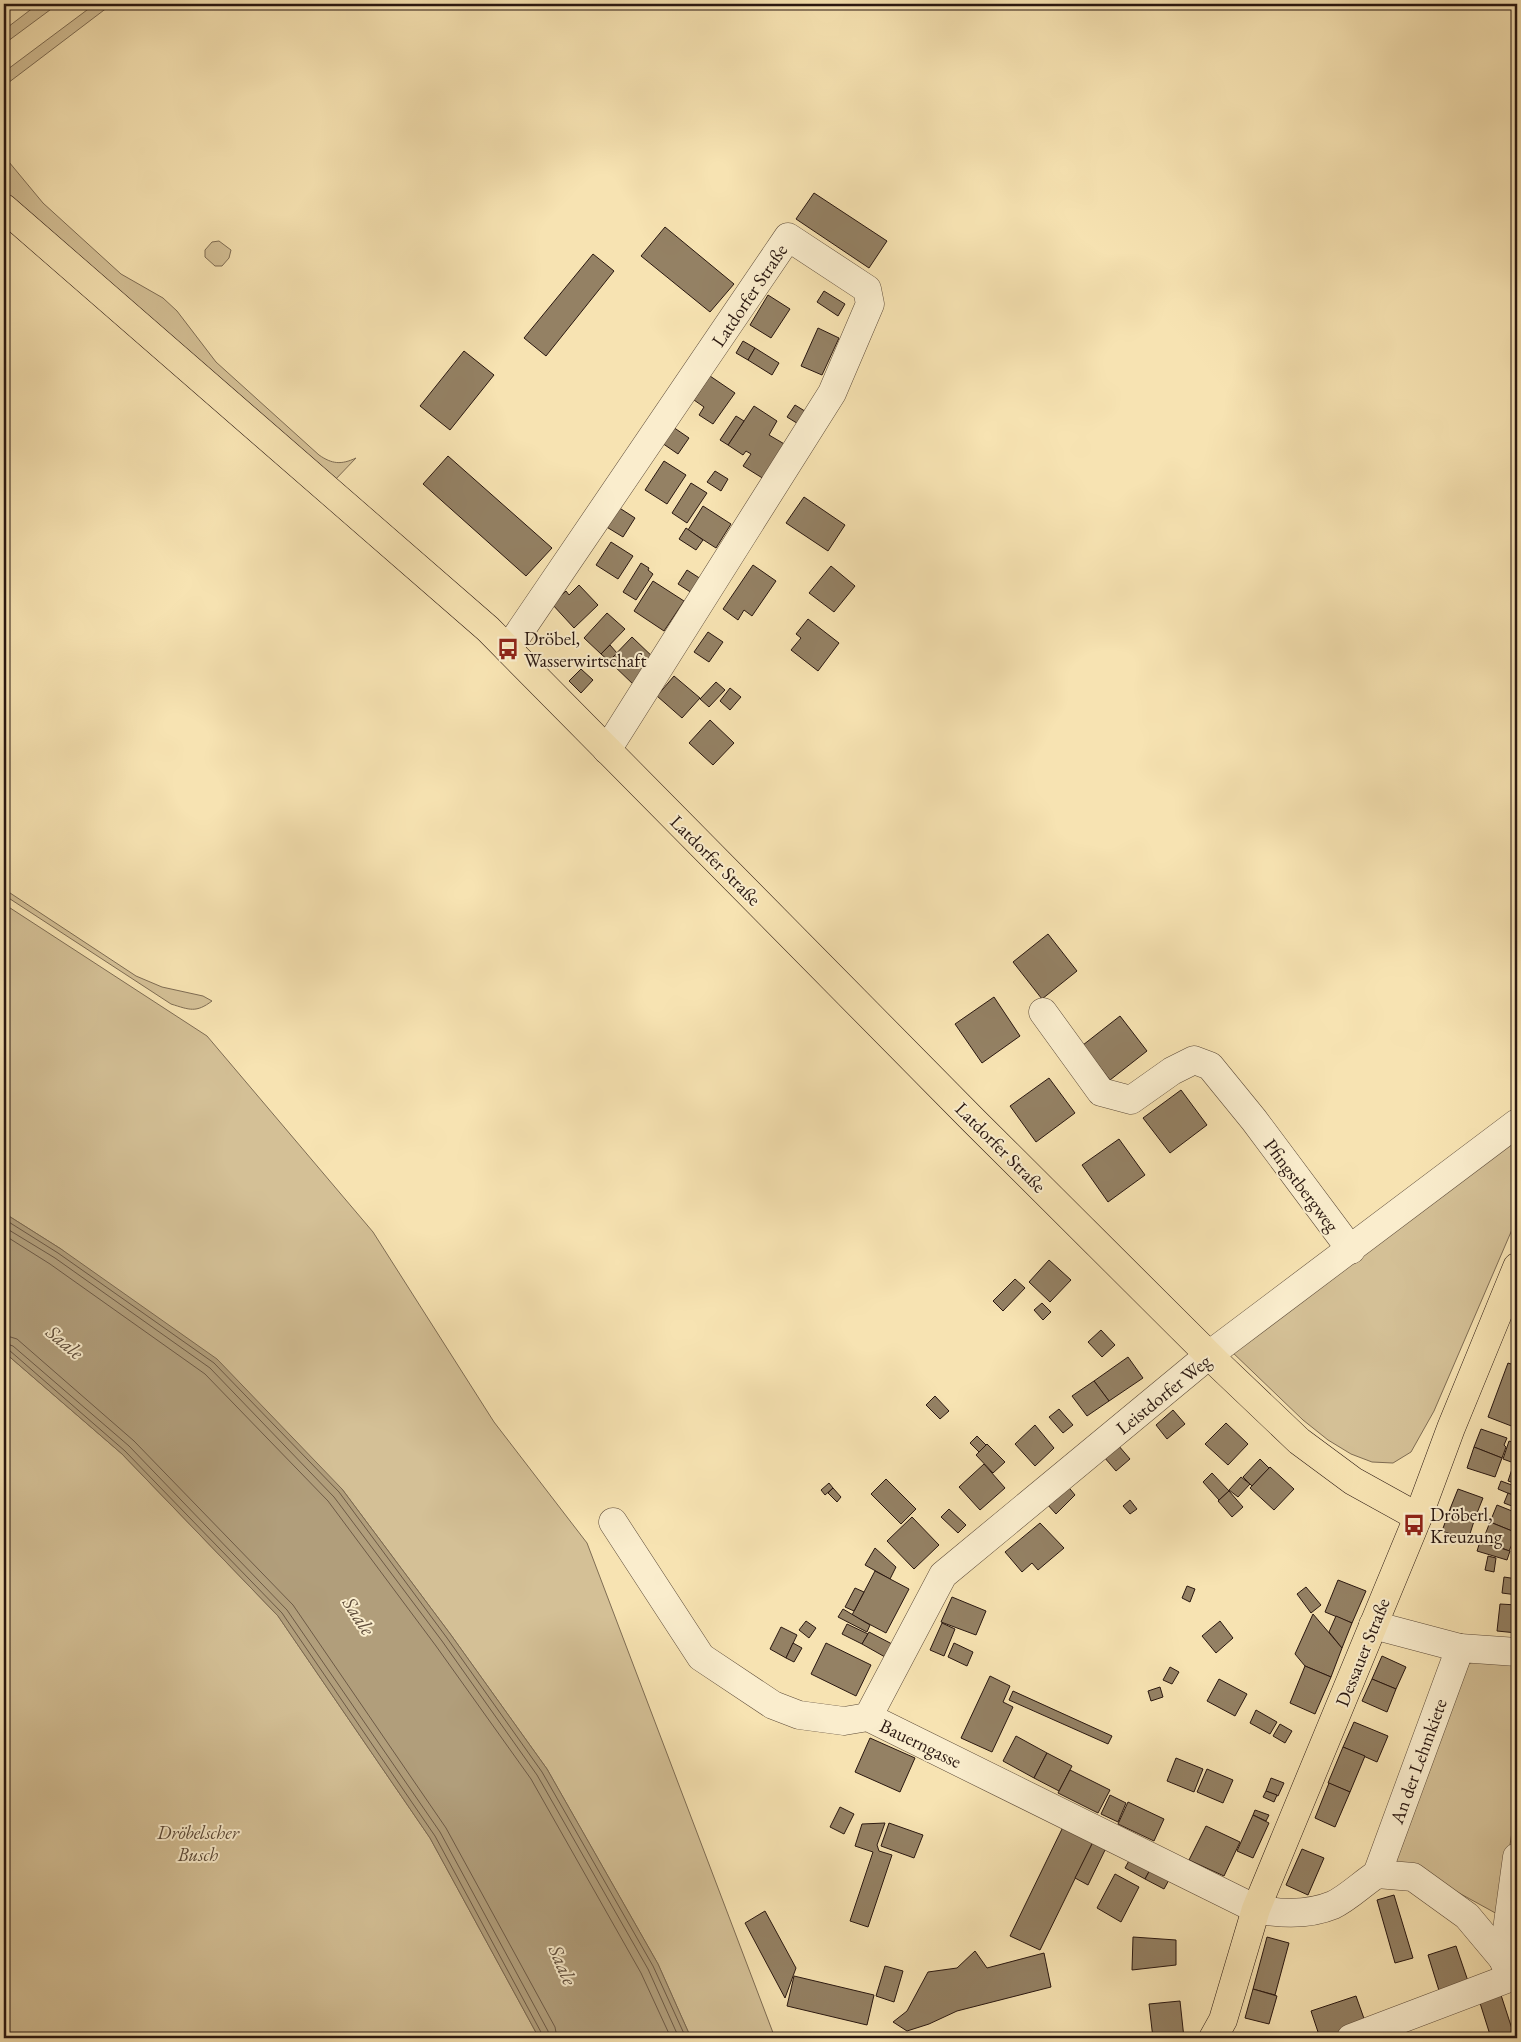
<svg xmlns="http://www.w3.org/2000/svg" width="1521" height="2042" font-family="'EB Garamond',serif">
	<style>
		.green { fill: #d4c096; stroke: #7e6c53 }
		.water { fill: #b19e7b; stroke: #7b6850 }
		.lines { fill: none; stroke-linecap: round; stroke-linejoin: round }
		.shore { stroke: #6d5a46; stroke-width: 1 }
		.building { fill: #948164; stroke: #291710 }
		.minor-casing { stroke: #5c4a38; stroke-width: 29 }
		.major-casing { stroke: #291710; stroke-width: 29 }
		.minor { stroke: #faedcd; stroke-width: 28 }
		.major { stroke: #f7e3b2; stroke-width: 28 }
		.labels { text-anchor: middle; stroke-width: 4; stroke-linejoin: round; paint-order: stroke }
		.street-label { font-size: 19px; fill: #291710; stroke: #faedcd }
		.poi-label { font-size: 19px; fill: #291710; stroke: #faedcd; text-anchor: start }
		.park-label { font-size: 19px; font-style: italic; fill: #5c4a38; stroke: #faedcd }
		.water-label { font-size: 20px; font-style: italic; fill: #5f4d3b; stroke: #faedcd }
	</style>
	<rect width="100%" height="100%" fill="#f7e3b2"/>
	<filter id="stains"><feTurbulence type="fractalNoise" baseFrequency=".004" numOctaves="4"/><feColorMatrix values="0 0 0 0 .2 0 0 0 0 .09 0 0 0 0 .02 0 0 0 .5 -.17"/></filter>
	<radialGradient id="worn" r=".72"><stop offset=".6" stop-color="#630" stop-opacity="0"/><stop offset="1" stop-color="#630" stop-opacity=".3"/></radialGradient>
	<g class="green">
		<polygon points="38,4 58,4 4,44 4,30"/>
		<polygon points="95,4 112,4 4,86 4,72"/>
		<path d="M4,156L43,203L121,274L163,298L177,311L216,362L319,455C332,464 341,465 356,458L333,482L4,193Z"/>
		<polygon points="219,241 231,250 229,258 222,266 215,266 205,257 205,250 212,242"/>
		<path d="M4,889L136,976L162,987L203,996L212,1001C196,1013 190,1010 171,1004L4,895Z"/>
		<polygon points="4,904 207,1036 373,1232 494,1422 587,1543 775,2038 691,2038 658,1964 547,1769 451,1635 342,1489 61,1249 4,1213"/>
		<polygon points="1517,1139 1517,1218 1434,1411 1411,1452 1393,1463 1372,1462 1351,1454 1328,1440 1303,1420 1230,1350"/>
		<polygon points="4,1352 122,1454 278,1616 430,1838 539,2038 4,2038"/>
		<polygon points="1483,1655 1517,1659 1517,1800 1499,1915 1410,1866 1389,1864 1464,1667"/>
	</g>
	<polygon class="water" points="4,1213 61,1249 217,1359 342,1489 451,1635 547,1769 658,1964 691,2038 539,2038 430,1838 278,1616 122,1454 4,1352"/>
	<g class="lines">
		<g class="shore">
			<polyline points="4,1219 58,1253 214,1363 339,1492 447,1638 542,1772 653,1966 686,2038"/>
			<polyline points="4,1227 55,1258 210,1368 334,1497 442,1641 537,1775 648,1969 679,2038"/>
			<polyline points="4,1235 50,1264 205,1374 328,1501 436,1646 531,1779 641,1973 671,2038"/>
			<polyline points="4,1335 17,1339 134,1441 293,1605 446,1828 555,2027 557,2038"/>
			<polyline points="4,1343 13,1346 129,1446 287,1610 440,1832 548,2031 549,2038"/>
			<polyline points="4,1349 9,1350 125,1451 282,1613 435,1836 542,2034 543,2038"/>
		</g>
	</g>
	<g class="building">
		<polygon points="814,193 887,241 869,268 796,219"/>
		<polygon points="665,227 734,284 710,312 641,256"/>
		<polygon points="593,254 614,271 546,356 524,338"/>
		<polygon points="824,291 845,304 838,316 817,302"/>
		<polygon points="768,295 790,309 771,338 750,325"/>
		<polygon points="818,328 839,338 822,375 801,366"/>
		<polygon points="743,341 755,348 748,360 736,353"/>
		<polygon points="755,348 779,363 772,375 748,360"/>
		<polygon points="464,351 494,375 450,430 420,406"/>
		<polygon points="710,376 735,393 713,424 699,415 704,407 694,400"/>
		<polygon points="795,405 808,413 800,425 787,417"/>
		<polygon points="754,406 777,421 769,435 786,445 764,479 743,466 751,454 746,451 743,455 728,445"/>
		<polygon points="736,416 744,421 728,445 720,440"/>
		<polygon points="673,427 689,438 678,454 662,443"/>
		<polygon points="448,456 552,548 526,576 423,484"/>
		<polygon points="664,461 686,475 667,504 645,490"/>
		<polygon points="715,471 728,479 721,491 707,482"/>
		<polygon points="691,483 707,493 687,523 672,513"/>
		<polygon points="804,497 845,525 828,551 786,523"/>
		<polygon points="703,506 731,524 716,548 688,530"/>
		<polygon points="618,507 635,518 623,537 605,526"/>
		<polygon points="686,528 703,540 696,550 679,539"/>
		<polygon points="611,542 633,556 618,579 596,565"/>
		<polygon points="641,563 649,568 648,570 653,574 636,600 623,592"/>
		<polygon points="753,565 776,581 752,616 744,610 738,620 723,609"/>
		<polygon points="831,566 855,586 834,612 809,593"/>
		<polygon points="687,570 701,579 692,593 678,584"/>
		<polygon points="653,581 684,601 664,631 634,611"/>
		<polygon points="579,585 598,605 574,628 552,604 566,591 569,595"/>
		<polygon points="607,613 625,629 601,654 584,638"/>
		<polygon points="808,619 839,643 818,671 791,650 801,638 796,634"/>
		<polygon points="708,632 723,642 709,662 694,652"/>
		<polygon points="632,637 657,661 636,687 609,661"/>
		<polygon points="610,645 617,653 609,661 601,654"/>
		<polygon points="581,669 593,680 581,693 569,681"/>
		<polygon points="674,676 700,698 682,718 657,696"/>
		<polygon points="716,682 725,690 709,707 700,699"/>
		<polygon points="730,688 741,697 730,710 720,701"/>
		<polygon points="710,720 734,743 713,765 689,743"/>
		<polygon points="1048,934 1077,971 1042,999 1013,962"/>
		<polygon points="994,997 1020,1036 982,1063 955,1024"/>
		<polygon points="1120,1016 1147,1051 1110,1080 1083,1045"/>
		<polygon points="1049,1078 1075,1113 1036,1142 1010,1106"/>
		<polygon points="1181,1090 1207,1125 1170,1153 1143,1118"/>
		<polygon points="1119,1139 1145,1175 1108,1202 1082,1165"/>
		<polygon points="1049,1260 1071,1280 1050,1302 1029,1282"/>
		<polygon points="1015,1279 1025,1288 1003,1311 993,1301"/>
		<polygon points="1042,1303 1051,1312 1043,1320 1034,1310"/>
		<polygon points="1101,1330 1115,1345 1102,1357 1088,1342"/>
		<polygon points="1517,1343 1517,1359 1512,1357"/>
		<polygon points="1128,1357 1143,1378 1109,1401 1094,1381"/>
		<polygon points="1508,1363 1517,1366 1517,1418 1514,1427 1488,1417"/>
		<polygon points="1094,1381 1109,1401 1087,1416 1072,1396"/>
		<polygon points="935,1396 949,1411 940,1419 926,1405"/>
		<polygon points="1059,1409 1073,1425 1063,1433 1049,1417"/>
		<polygon points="1173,1410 1185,1424 1167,1439 1156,1425"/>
		<polygon points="1226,1423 1248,1444 1228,1465 1205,1444"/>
		<polygon points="1035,1425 1054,1448 1035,1466 1015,1444"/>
		<polygon points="1481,1429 1507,1438 1504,1445 1506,1447 1502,1458 1474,1447"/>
		<polygon points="977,1436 986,1445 979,1452 970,1443"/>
		<polygon points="1509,1441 1517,1444 1517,1453 1514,1463 1503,1459"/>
		<polygon points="987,1444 1005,1462 993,1473 976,1455"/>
		<polygon points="1118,1445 1130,1459 1116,1471 1104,1457"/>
		<polygon points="1474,1447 1502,1458 1495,1477 1467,1468"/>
		<polygon points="1260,1459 1269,1468 1252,1486 1243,1477"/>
		<polygon points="1514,1463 1517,1464 1517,1484 1508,1481"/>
		<polygon points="984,1464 1005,1488 980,1510 959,1487"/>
		<polygon points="1270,1467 1294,1489 1274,1510 1250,1488"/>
		<polygon points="1212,1473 1229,1491 1219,1500 1203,1482"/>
		<polygon points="1241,1477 1250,1484 1238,1497 1229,1490"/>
		<polygon points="886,1479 916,1509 901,1524 871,1494"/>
		<polygon points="1501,1481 1517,1487 1517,1497 1498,1489"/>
		<polygon points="829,1483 833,1488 825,1495 821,1490"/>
		<polygon points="1066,1484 1075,1495 1056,1514 1046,1503"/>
		<polygon points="833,1488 841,1497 837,1502 828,1493"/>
		<polygon points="1458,1489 1483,1498 1475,1518 1450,1509"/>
		<polygon points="1229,1491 1243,1507 1232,1517 1218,1501"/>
		<polygon points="1508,1493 1517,1497 1517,1508 1504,1503"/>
		<polygon points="1130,1500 1137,1509 1130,1514 1123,1506"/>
		<polygon points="1497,1505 1517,1513 1517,1533 1490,1522"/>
		<polygon points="949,1509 966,1525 958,1533 941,1517"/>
		<polygon points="1450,1509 1475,1518 1468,1540 1442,1531"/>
		<polygon points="912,1517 939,1545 914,1569 887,1541"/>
		<polygon points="1490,1522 1517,1533 1509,1551 1483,1540"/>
		<polygon points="1040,1523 1064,1548 1038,1570 1032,1563 1022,1572 1005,1552"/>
		<polygon points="1480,1542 1510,1551 1507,1560 1477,1551"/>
		<polygon points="875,1548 896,1567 890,1579 865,1565"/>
		<polygon points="1488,1556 1496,1558 1494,1572 1485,1570"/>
		<polygon points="875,1571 909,1589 886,1633 852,1615"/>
		<polygon points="1504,1577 1517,1579 1517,1595 1502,1593"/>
		<polygon points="1338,1580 1366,1591 1352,1623 1325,1612"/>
		<polygon points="1187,1586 1195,1589 1190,1602 1182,1598"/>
		<polygon points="1306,1587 1321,1605 1311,1613 1297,1594"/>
		<polygon points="855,1588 864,1592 854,1611 845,1607"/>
		<polygon points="952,1597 986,1611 976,1635 941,1622"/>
		<polygon points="1500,1604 1517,1605 1517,1633 1497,1631"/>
		<polygon points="843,1609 870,1625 867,1632 838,1617"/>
		<polygon points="1313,1614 1342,1648 1331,1677 1305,1666 1295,1654"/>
		<polygon points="1336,1616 1352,1623 1342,1648 1329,1632"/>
		<polygon points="806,1621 816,1628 809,1638 799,1630"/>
		<polygon points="1220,1621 1233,1638 1216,1653 1202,1636"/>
		<polygon points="942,1623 955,1629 944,1656 930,1650"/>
		<polygon points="847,1624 868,1634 862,1644 842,1634"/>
		<polygon points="781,1627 797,1635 786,1658 770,1649"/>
		<polygon points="869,1632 892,1644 885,1657 862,1644"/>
		<polygon points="793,1643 802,1648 794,1662 786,1658"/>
		<polygon points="826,1643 871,1665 856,1696 811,1674"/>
		<polygon points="954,1643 973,1652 967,1666 948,1657"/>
		<polygon points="1382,1656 1406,1667 1396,1689 1372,1679"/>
		<polygon points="1305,1666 1331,1677 1315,1714 1290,1703"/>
		<polygon points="1170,1667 1179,1672 1172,1684 1163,1680"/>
		<polygon points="990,1676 1010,1686 1003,1702 1013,1707 992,1752 961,1738"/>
		<polygon points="1219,1679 1247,1694 1235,1716 1207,1701"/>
		<polygon points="1372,1679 1396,1689 1387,1712 1362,1701"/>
		<polygon points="1160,1687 1163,1697 1151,1701 1148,1691"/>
		<polygon points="1013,1691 1112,1736 1108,1744 1009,1700"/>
		<polygon points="1256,1710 1277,1722 1270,1734 1250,1723"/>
		<polygon points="1354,1722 1388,1736 1377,1762 1343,1747"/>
		<polygon points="1280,1724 1292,1731 1285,1743 1273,1736"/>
		<polygon points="1016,1736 1047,1753 1034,1778 1003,1761"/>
		<polygon points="870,1738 915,1758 900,1792 855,1772"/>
		<polygon points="1343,1747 1365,1756 1350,1792 1328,1783"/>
		<polygon points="1047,1753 1072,1766 1059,1791 1034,1778"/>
		<polygon points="1176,1758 1203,1769 1194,1792 1167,1781"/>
		<polygon points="1207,1769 1233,1780 1223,1803 1197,1792"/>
		<polygon points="1070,1770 1110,1790 1098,1813 1058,1793"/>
		<polygon points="1271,1778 1284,1783 1278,1796 1266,1791"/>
		<polygon points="1329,1783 1350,1792 1335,1827 1315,1818"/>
		<polygon points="1266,1791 1277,1795 1274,1802 1263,1797"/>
		<polygon points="1110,1795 1126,1803 1118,1822 1101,1814"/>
		<polygon points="1128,1802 1164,1819 1154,1841 1118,1824"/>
		<polygon points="840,1807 854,1814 844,1834 830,1827"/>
		<polygon points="1255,1810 1269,1815 1266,1821 1253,1815"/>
		<polygon points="1253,1815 1269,1823 1253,1858 1237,1851"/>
		<polygon points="885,1823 877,1845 879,1851 892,1855 868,1927 850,1921 873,1852 855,1846 862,1824"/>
		<polygon points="889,1823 923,1835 914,1858 881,1846"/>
		<polygon points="1206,1826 1240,1842 1224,1876 1189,1860"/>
		<polygon points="1063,1827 1093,1842 1040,1950 1010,1936"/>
		<polygon points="1093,1842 1106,1848 1088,1885 1075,1878"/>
		<polygon points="1302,1849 1324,1858 1308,1895 1286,1885"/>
		<polygon points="1131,1857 1151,1868 1145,1879 1125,1868"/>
		<polygon points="1151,1868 1170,1878 1164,1889 1145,1879"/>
		<polygon points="1115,1874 1139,1887 1121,1922 1097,1908"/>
		<polygon points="1394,1895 1413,1958 1395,1963 1377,1900"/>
		<polygon points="765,1911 796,1968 785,1998 745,1923"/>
		<polygon points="1133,1937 1176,1940 1176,1965 1132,1970"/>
		<polygon points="1267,1937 1289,1943 1275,1995 1253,1989"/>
		<polygon points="1456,1946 1470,1987 1441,1997 1428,1955"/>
		<polygon points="975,1951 987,1968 1044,1953 1051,1987 957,2011 929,2024 907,2031 893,2022 907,2011 928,1972 957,1968"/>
		<polygon points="885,1966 903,1971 894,2002 876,1996"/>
		<polygon points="794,1976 874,1995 867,2025 787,2006"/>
		<polygon points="1253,1989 1277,1996 1269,2024 1245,2018"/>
		<polygon points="1501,1995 1515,2038 1491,2038 1480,2003"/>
		<polygon points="1356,1996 1367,2027 1333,2038 1320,2038 1311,2011"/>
		<polygon points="1180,2001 1184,2038 1153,2038 1149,2004"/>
		<polygon points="1403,2027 1407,2038 1379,2038"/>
	</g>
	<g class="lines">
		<g class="minor-casing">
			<g id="minor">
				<polyline points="508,649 788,237 867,289 870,304 832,393 607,750"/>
				<polyline points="1043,1012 1101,1092 1131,1100 1172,1071 1194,1060 1210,1066 1254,1120 1351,1250"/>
				<path d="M613,1522L701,1657L773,1705L799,1715L844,1721L868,1717L1256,1909C1281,1914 1309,1915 1333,1905C1348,1898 1363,1883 1377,1874"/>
				<polyline points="1373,1625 1460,1648"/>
				<polyline points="868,1717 943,1575 1209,1355 1517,1123"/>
				<polyline points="1503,1959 1467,1916 1413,1877 1377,1874 1460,1648 1517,1652"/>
				<polyline points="1507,1969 1503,1959 1517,1857"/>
				<polyline points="1351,2038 1517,1975"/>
			</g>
		</g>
		<g class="major-casing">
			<g id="major">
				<polyline points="4,208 488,629 974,1121 1217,1363 1299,1441 1353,1481 1418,1517"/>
				<polyline points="1213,2038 1223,2020 1256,1909 1418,1517 1451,1428 1517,1267"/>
			</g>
		</g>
		<use href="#minor" class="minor"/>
		<use href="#major" class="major"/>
	</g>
	<defs>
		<g id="bus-bare" transform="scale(1.725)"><path d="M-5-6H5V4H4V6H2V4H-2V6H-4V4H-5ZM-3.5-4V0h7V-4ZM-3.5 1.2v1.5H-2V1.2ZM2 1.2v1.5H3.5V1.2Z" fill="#8f2418" stroke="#faedcd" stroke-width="2.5" paint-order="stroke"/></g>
	</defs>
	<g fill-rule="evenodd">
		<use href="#bus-bare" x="508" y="649"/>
		<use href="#bus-bare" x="1414" y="1525"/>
	</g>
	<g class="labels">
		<g class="street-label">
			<text transform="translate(749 295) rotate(-56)" y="7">Latdorfer Straße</text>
			<text transform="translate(716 860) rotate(45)" y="7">Latdorfer Straße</text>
			<text transform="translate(1001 1147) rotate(45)" y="7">Latdorfer Straße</text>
			<text transform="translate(1302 1185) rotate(53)" y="7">Pfingstbergweg</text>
			<text transform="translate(1163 1394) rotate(-39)" y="7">Leistdorfer Weg</text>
			<text transform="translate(1362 1652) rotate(-68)" y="7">Dessauer Straße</text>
			<text transform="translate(921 1743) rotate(26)" y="7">Bauerngasse</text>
			<text transform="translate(1418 1761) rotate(-70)" y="7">An der Lehmkiete</text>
		</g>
		<g class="poi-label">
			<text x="524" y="645">Dröbel,<tspan x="524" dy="22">Wasserwirtschaft</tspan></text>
			<text x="1430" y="1521">Dröberl,<tspan x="1430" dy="22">Kreuzung</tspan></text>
		</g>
		<g class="park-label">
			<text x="198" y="1839">Dröbelscher<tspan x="198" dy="22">Busch</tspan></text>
		</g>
		<g class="water-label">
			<text transform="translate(65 1342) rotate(40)" y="7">Saale</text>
			<text transform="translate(359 1616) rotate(57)" y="7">Saale</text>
			<text transform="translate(563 1965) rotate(67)" y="7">Saale</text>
		</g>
	</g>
	<rect width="1521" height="2042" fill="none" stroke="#f7e3b2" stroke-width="20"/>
	<rect x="5" y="5" width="1511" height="2032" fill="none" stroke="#291710" stroke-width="2.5"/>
	<rect x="10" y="10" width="1501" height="2022" fill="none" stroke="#291710"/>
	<rect width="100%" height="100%" filter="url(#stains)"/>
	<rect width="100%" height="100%" fill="url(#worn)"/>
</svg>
